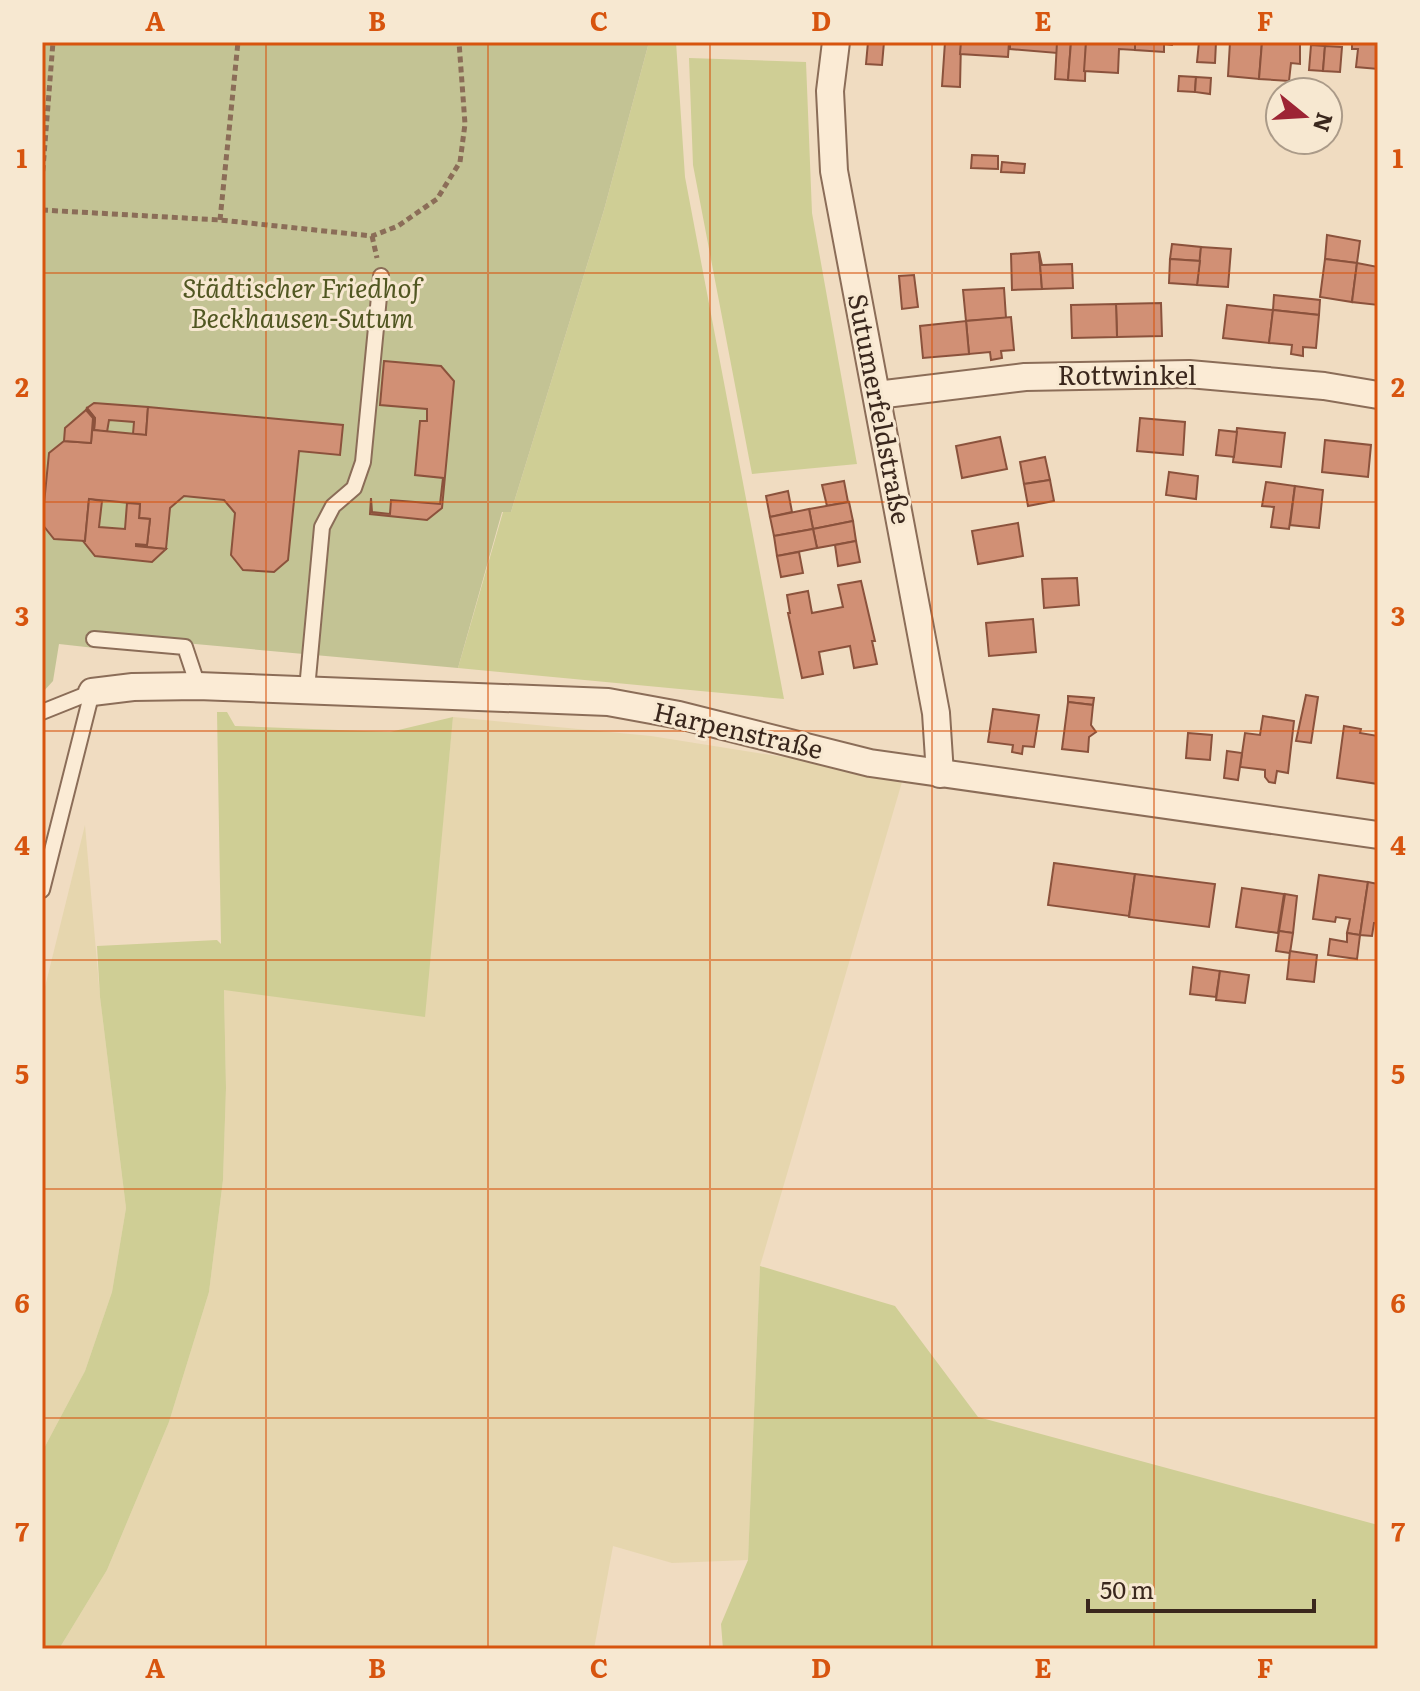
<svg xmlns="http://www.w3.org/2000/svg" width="1420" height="1691" font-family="Literata,serif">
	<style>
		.farmland { fill: #e6d6ae }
		.green { fill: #cfce95 }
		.cemetery { fill: #c3c394 }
		.building { fill: #d19075; stroke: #8b523c; stroke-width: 2 }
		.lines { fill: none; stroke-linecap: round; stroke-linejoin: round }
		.service-casing { stroke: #8b6d58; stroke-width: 18 }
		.minor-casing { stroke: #8b6d58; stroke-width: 30 }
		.path { stroke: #8b6d58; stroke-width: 5; stroke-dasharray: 6 4; stroke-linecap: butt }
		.service { stroke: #fbebd5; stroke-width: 14 }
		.minor { stroke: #fbebd5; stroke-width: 26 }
		.grid { fill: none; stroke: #d7540e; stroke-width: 2; stroke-opacity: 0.55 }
		.labels { text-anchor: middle; stroke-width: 6; stroke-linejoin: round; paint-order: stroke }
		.park-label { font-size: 26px; font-style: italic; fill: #515722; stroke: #f7e8d1 }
		.street-label { font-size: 26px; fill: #3a271d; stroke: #f7e8d1 }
		.neatline { fill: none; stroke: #d7540e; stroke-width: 3 }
		.grid-label { font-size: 26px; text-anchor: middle; font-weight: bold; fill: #d7540e }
	</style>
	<rect width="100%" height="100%" fill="#f0dcc1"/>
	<g class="farmland">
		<polygon points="453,717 651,736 815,762 902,782 760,1266 748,1560 672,1563 613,1546 594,1649 59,1649 107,1570 169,1422 209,1292 223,1180 226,1088 224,989 424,1016"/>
		<polygon points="85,825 100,997 126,1208 112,1292 85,1371 42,1452 42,999"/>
	</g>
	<g class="green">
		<polygon points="649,42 676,42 685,177 784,699 458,668 503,512 511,512 604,210"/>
		<polygon points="689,58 806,62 812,213 857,464 752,474 693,165"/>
		<polygon points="217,712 227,712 235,726 390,732 453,717 425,1017 224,990 226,1088 223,1180 209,1292 169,1422 107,1570 59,1649 42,1649 42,1452 85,1371 112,1292 126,1208 100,997 97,946 217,940 221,944"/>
		<polygon points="760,1266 895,1306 978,1417 1378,1525 1378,1649 723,1649 721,1624 748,1560"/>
	</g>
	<polygon class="cemetery" points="42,42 649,42 604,210 511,512 502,512 458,668 96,635 95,648 59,644 53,681 42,693"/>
	<g class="building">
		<polygon points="868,42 884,42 882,65 866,64"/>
		<polygon points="945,42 961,42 960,87 942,86"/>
		<polygon points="961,42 1009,42 1008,57 960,54"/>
		<polygon points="1010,42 1057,42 1057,53 1010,49"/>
		<polygon points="1057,42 1071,42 1068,80 1055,79"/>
		<polygon points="1071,42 1086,42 1085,81 1068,80"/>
		<polygon points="1086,42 1135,42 1135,50 1119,49 1118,73 1084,71"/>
		<polygon points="1135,42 1173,42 1172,45 1164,44 1164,52 1135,50"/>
		<polygon points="1199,42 1216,42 1215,63 1197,62"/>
		<polygon points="1230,42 1262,42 1259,79 1228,76"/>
		<polygon points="1262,42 1300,42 1300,64 1291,63 1289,81 1259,79"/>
		<polygon points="1352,42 1378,42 1378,69 1356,67 1358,49 1352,49"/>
		<polygon points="1311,45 1325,46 1323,71 1309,70"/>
		<polygon points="1325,46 1342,47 1340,72 1323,71"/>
		<polygon points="1179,76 1196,77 1195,92 1178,91"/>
		<polygon points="1196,77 1211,78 1210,94 1195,92"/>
		<polygon points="972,155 998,156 998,169 971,168"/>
		<polygon points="1002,162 1025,164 1024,173 1001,172"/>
		<polygon points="1327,235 1360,241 1357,263 1325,259"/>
		<polygon points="1172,244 1201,247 1200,261 1170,259"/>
		<polygon points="1201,247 1231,249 1228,287 1197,285"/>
		<polygon points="1039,252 1042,289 1012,290 1011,254"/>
		<polygon points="1039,252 1042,265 1072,264 1073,288 1042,289"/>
		<polygon points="1170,259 1200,261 1197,285 1169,283"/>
		<polygon points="1325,259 1357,263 1352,302 1320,297"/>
		<polygon points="1357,263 1378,267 1378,305 1352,302"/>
		<polygon points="914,275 918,307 902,309 899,276"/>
		<polygon points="1004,288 1006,318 966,321 963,290"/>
		<polygon points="1274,295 1320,300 1319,315 1273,310"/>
		<polygon points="1161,303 1162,336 1117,337 1116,304"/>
		<polygon points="1116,304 1117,337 1072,338 1071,305"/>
		<polygon points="1227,305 1273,310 1269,343 1223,338"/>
		<polygon points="1273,310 1319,315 1316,348 1303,347 1303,356 1291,354 1292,345 1269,343"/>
		<polygon points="1011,317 1014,350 1001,351 1002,358 991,360 990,352 969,354 966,321"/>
		<polygon points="966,321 969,354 923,358 920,326"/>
		<polygon points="384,361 441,366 454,381 442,508 427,520 370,514 371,498 372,512 390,514 391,500 440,504 443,478 415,475 420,421 427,421 427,409 380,405"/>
		<polygon points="94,403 148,407 146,435 133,434 134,422 109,420 107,432 94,430 95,418 87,408"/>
		<polygon points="148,407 343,425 340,455 299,451 288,560 274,572 243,570 231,555 235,513 224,500 184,496 170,508 166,549 136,546 136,544 147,545 150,519 139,518 140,504 89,499 85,541 54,539 42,524 49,453 64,441 91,443 93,418 86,410 87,408 95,418 94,430 146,435"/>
		<polygon points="86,410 93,418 91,443 64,441 65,428"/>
		<polygon points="1140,418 1185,422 1183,455 1137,451"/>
		<polygon points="1237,428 1285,433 1281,467 1233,462"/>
		<polygon points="1219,430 1237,432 1234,457 1216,455"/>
		<polygon points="1000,437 1007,469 962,478 956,446"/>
		<polygon points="1325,440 1371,445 1368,477 1322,472"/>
		<polygon points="1045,457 1050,480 1024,484 1020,462"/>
		<polygon points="1169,472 1198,476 1196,499 1166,495"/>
		<polygon points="1050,480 1054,501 1028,506 1024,484"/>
		<polygon points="844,481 848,502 827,506 822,485"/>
		<polygon points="1266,482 1295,486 1289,529 1271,527 1274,507 1262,506"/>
		<polygon points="1295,486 1323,490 1319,528 1290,525"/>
		<polygon points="788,491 792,512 770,517 766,496"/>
		<polygon points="89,499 102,501 99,527 125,529 127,503 140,504 139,518 150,519 147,545 136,544 136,546 166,549 152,562 95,556 83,541 85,541"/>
		<polygon points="849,502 853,521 813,529 809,509"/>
		<polygon points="809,509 813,529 774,536 770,517"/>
		<polygon points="853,521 856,541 817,548 813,529"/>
		<polygon points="1018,523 1023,556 978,564 972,531"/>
		<polygon points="813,529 817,548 777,556 774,536"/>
		<polygon points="856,541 860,562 838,566 835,545"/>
		<polygon points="799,552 803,573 781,577 777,556"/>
		<polygon points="1077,578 1079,605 1044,608 1042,579"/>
		<polygon points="861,581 875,641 872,641 877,664 854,668 850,646 819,652 823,674 802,678 788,613 790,613 787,595 808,591 812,613 843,607 838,585"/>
		<polygon points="1033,619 1036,652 989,656 986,623"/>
		<polygon points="1306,695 1318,697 1311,743 1296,741"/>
		<polygon points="1068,696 1094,698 1093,705 1068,702"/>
		<polygon points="1068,702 1093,705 1091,725 1096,732 1089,737 1088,752 1062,749"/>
		<polygon points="993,709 1039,715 1034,747 1023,746 1022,754 1012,752 1013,745 988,742"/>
		<polygon points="1263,716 1294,721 1288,773 1277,771 1275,783 1269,782 1265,777 1265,770 1240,767 1245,733 1260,735"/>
		<polygon points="1344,726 1361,729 1360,733 1378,736 1378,784 1337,778"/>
		<polygon points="1188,733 1212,735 1210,760 1186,758"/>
		<polygon points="1227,751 1242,753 1238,780 1224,778"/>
		<polygon points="1054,863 1135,874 1129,916 1048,905"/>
		<polygon points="1135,874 1215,884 1209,927 1129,917"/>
		<polygon points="1319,875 1368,882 1360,935 1347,933 1350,919 1336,917 1335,922 1313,919"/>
		<polygon points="1368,882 1378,884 1378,923 1374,923 1372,936 1360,935"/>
		<polygon points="1242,888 1284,894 1278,933 1236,927"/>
		<polygon points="1285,894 1297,896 1293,933 1279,931"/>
		<polygon points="1279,931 1293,933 1290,953 1276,951"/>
		<polygon points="1347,933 1360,935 1357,959 1328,955 1330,939 1347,942"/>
		<polygon points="1290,951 1317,955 1314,982 1287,979"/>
		<polygon points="1193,967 1220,971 1216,997 1190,994"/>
		<polygon points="1220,971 1249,975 1245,1003 1216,1000"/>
	</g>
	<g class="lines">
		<g class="service-casing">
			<g id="service">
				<polyline points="94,639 185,647 198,686"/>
				<polyline points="307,689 322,527 333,506 354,488 363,462 381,276"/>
				<polyline points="42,712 92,692"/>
				<polyline points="42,890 92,692"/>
			</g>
		</g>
		<g class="minor-casing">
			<g id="minor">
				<polyline points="836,42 830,91 834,171 936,713 940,774"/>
				<polyline points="877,395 1025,377 1189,374 1324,386 1378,395"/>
				<polyline points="92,692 133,687 198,686 608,702 679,715 870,763 1378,835"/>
			</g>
		</g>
		<g class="path">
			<polyline points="42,181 53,42"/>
			<polyline points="42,210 220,220 372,236 398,226 437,199 460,162 465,124 459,42"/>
			<polyline points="220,220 238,42"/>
			<polyline points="372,236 377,258"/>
		</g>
		<use href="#service" class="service"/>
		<use href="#minor" class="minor"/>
	</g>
	<path class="grid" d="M266,42V1649M488,42V1649M710,42V1649M932,42V1649M1154,42V1649M42,273H1378M42,502H1378M42,731H1378M42,960H1378M42,1189H1378M42,1418H1378"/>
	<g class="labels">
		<g class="park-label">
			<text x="302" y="298">Städtischer Friedhof<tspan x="302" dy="30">Beckhausen-Sutum</tspan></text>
		</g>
		<g class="street-label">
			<text x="1127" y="385">Rottwinkel</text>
			<text transform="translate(879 409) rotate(79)" y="9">Sutumerfeldstraße</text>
			<text transform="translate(738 731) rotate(13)" y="9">Harpenstraße</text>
		</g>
	</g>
	<rect width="1420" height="1691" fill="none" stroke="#f7e8d1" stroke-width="88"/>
	<g transform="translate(1304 116) rotate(108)"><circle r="38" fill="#f7e8d1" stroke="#ab9b89" stroke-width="2"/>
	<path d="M0-6L14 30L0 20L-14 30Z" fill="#9d2434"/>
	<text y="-12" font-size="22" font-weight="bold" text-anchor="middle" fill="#3a271d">N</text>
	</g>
	<path d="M1088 1599v12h226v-12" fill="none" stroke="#3a271d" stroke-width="4"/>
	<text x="1100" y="1599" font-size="24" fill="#3a271d" stroke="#f7e8d1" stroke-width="6" paint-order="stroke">50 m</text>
	<rect x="44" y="44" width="1332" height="1603" class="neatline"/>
	<g class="grid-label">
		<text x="155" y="31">A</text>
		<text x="377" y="31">B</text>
		<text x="599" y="31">C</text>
		<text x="821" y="31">D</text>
		<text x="1043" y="31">E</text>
		<text x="1265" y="31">F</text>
		<text x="22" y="168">1</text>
		<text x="1398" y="168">1</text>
		<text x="22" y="397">2</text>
		<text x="1398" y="397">2</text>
		<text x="22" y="626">3</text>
		<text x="1398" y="626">3</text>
		<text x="22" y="855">4</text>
		<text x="1398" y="855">4</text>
		<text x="22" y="1084">5</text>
		<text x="1398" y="1084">5</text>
		<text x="22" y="1313">6</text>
		<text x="1398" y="1313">6</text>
		<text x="22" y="1542">7</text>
		<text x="1398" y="1542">7</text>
		<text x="155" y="1678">A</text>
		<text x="377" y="1678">B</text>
		<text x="599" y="1678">C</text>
		<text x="821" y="1678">D</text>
		<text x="1043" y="1678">E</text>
		<text x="1265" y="1678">F</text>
	</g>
</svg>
